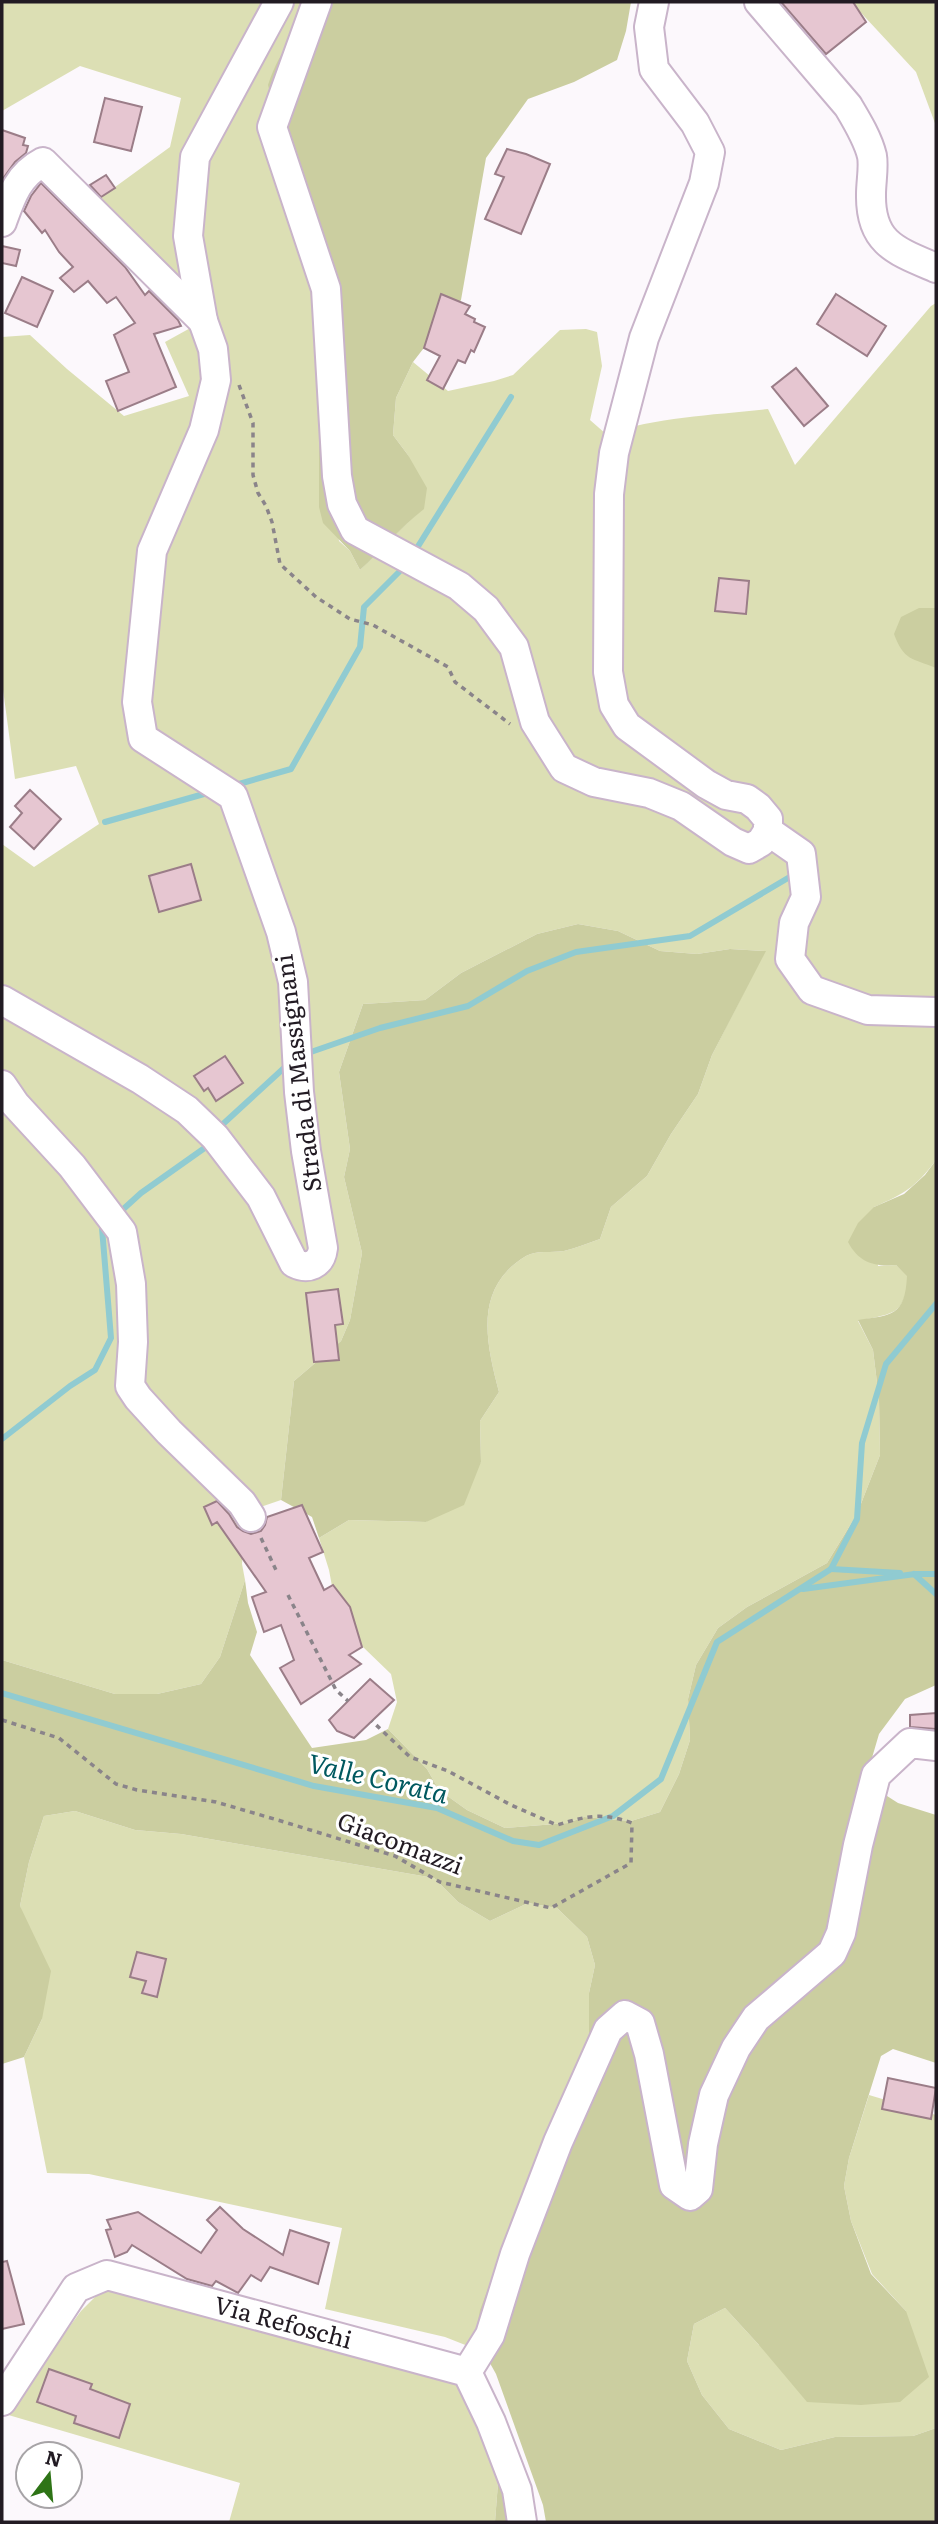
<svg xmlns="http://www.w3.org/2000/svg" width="938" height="2524" font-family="Literata,serif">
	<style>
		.green { fill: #dcdfb4 }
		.forest { fill: #cbcea0 }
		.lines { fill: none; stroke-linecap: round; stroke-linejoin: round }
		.stream { stroke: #90cbd1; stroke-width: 6 }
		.building { fill: #e6c6d1; stroke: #9b7d88; stroke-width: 2 }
		.minor-casing { stroke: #c9b4ca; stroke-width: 32 }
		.path { stroke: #8a848a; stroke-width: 3.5; stroke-dasharray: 5 5; stroke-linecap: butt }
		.minor { stroke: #fff; stroke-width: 28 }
		.labels { text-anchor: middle; stroke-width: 6; stroke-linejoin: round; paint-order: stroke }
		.street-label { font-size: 24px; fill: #221b23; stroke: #fff }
		.water-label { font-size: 26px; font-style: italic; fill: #005960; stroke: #fff }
	</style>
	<rect width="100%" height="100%" fill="#fcf8fc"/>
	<g class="green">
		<path d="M2,2H328L276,114L313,244L314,324L339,541L350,551L360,570C382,550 401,527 424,508L408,455L393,435L396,398L413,362L448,391L494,381L513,375L560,330L586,329L597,332L602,366L590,420L606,434C657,417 714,415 768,409L795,465L931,306L936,303V608H919L936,668V1160C916,1187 904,1194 874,1207L878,1266L896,1265L908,1276C905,1317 892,1313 858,1321L873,1350L879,1399L880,1455L857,1514L827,1563L747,1607L718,1628L696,1665L688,1699L690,1740L679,1774L660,1812L631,1821L584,1817L568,1823L505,1828L467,1810L439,1790L427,1769L388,1729L397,1702L391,1674L363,1647L337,1613L329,1570L319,1538L349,1520L426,1522L481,1462L480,1421L499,1392C486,1342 473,1288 526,1256C536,1250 553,1253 564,1251C576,1248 588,1243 600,1239L611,1207L647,1176L671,1134L698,1094L712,1055L765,951L730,949L697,954L660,951L618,931L578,924L537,934L461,973L425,1000L363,1004L339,1072L350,1149L344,1177L362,1253L350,1320L341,1341L294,1381L281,1500L246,1512L242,1564L245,1580L220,1657L201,1684L157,1694H115L2,1660V844L34,867L99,824L76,766L15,779L2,682V337L30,335L67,369L124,416L189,396L165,342L194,326L185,291L100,198L170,147L181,98L80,66L2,111Z"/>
		<polygon points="851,2 936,2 936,126 916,72"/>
		<polygon points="75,1811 135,1830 181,1834 434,1878 458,1902 490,1921 528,1903 557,1908 587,1937 595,1965 589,1993 589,2045 473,2348 445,2337 325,2309 342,2228 89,2174 47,2173 24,2057 42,2019 20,1906 29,1862 44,1816"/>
		<polygon points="869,2095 936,2115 936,2428 913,2436 835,2437 781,2450 729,2429 702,2395 687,2361 694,2324 725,2308 759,2345 906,2311 872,2274 851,2221 844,2186 849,2158"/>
		<polygon points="104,2288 455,2372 499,2470 495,2522 229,2522 240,2483 5,2414 81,2311"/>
	</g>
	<g class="forest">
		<path d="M328,2H631L626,31L617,60L574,82L528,99L486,158L461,300L413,362L396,398L393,435L408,455L427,488L424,509C401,527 382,550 360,570L350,551L323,523L319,507V339L311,298L316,275L268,85C280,47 300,29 328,2Z"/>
		<path d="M919,608H936V668C912,658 904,661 894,634L901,617Z"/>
		<path d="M578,924L618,931L660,951L697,954L730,949L766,951L712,1055L698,1094L671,1134L647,1176L611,1207L600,1239C588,1243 576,1248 564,1251C553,1253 536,1250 526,1256C473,1288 486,1342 499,1392L480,1421L481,1462L464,1505L426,1522L349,1520L319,1538L312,1517L281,1500L294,1381L341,1341L350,1320L362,1253L344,1177L350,1149L339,1072L363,1004L425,1000L461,973L537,934Z"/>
		<path d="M936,1160V1685L905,1699L879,1734L869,1768L873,1787L898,1803L936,1815V2063L893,2049L881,2056L849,2158L844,2186L851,2221L871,2274L906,2311L929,2377L900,2402L861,2405L807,2402L759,2345L725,2308L694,2324L687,2361L702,2395L729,2429L781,2450L835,2437L913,2436L936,2428V2522H546L543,2505L496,2374L486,2356L473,2348L480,2310L518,2211L589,2045V1993L595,1965L587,1937L557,1908L528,1903L490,1921L458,1902L434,1878L181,1834L135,1830L75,1811L44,1816L29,1862L20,1906L51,1971L42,2019L24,2057L2,2064V1660L115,1694H157L201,1684L220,1657L245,1580L248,1603L257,1632L250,1655L312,1748L366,1740L388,1729L427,1769L439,1790L467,1810L505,1828L568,1823L584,1817L631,1821L660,1812L679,1774L690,1740L688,1699L696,1665L718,1628L747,1607L827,1563L857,1514L880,1455L879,1399L873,1350L858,1320C892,1315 905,1316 907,1276L896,1265C875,1267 859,1263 848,1242L858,1223L874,1207L904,1194L925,1175Z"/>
		<polygon points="499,2470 516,2522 495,2522"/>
	</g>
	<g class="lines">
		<g class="stream">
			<polyline points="417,548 511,397"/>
			<polyline points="232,786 291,769 360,647 364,607 399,572"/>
			<polyline points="105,822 211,792"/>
			<polyline points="308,1053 380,1028 468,1006 527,971 576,952 690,936 788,878"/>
			<polyline points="223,1124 284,1068"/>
			<polyline points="119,1213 141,1193 206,1147"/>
			<polyline points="2,1439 70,1386 95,1370 111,1338 102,1228 105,1225"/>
			<polyline points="831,1569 900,1573"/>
			<polyline points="914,1574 936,1594"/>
			<polyline points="803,1589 915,1574 936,1574"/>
			<polyline points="2,1693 314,1786 437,1808 513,1841 539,1845 613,1816 661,1779 717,1642 831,1569 857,1519 862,1443 886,1364 936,1304"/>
		</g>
	</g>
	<g class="building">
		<polygon points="781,2 853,2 866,22 826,54"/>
		<polygon points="105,98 142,107 131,151 94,142"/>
		<polygon points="2,130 25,138 23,145 28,146 26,153 15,162 2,180"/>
		<polygon points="507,149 526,154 550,164 521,234 485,219 504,177 495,174"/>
		<polygon points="106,175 115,188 101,197 90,185"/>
		<polygon points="41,183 125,267 145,295 149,291 178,320 181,326 154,334 176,387 118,411 106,381 129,372 114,335 135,323 116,297 107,303 88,281 74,292 60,278 73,267 59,252 45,230 42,233 24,211 31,196"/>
		<polygon points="2,246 20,250 16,266 2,263"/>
		<polygon points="22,277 53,291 37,327 5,313"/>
		<polygon points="441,294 470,306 465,314 475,319 474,322 485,327 474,352 471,350 465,363 458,360 443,389 427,380 440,356 424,348"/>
		<polygon points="836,294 886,326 867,356 817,324"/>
		<polygon points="796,368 828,406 804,426 772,387"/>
		<polygon points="719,578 749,581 746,614 715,611"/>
		<polygon points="30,790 61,819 34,849 10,827 22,813 15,806"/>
		<polygon points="191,864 201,900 159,912 149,876"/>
		<polygon points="225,1056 243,1083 216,1101 208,1088 204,1091 194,1076"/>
		<polygon points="338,1289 343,1324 335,1325 339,1360 314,1362 306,1293"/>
		<polygon points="217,1501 229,1514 237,1527 243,1531 251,1534 261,1531 265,1525 267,1517 302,1505 323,1552 309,1558 324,1590 333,1585 350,1607 362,1647 349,1655 361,1664 301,1704 280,1668 294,1660 281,1625 264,1632 252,1597 266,1592 217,1522 212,1525 204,1507"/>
		<polygon points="370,1679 394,1700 354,1738 337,1731 329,1720"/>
		<polygon points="936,1713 936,1729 910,1727 910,1715"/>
		<polygon points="137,1952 166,1959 157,1997 142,1993 146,1981 130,1977"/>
		<polygon points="888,2078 936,2088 931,2119 882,2109"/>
		<polygon points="220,2207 243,2229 283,2255 290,2230 329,2243 318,2284 270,2267 261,2281 251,2275 238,2293 216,2281 212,2286 187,2279 132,2245 127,2252 115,2257 106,2230 111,2229 107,2220 138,2212 201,2253 217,2230 207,2220"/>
		<polygon points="7,2261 24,2324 2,2329 2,2262"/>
		<polygon points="49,2369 92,2384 90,2389 130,2404 119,2438 74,2423 76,2416 37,2402"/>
	</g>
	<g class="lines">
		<g class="minor-casing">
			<g id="minor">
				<polyline points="317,2 272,127 326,289 337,476 342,504 355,530 459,586 486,609 514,647 535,722 564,768 594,782 649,793 681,806 733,842 749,849 761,842 768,831 768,819 758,807 747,799 726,795 706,784 627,726 614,705 608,672 609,494 614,453 644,338 704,183 710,152 695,123 654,69 649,27 654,2"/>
				<path d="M759,2L848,106C857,121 868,139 872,156C874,167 871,182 871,194C870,243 896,251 936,268"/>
				<path d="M2,222C11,197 18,175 43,162L203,321"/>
				<polyline points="768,831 801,854 806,897 794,923 790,959 812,990 868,1010 936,1012"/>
				<path d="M2,1000L140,1079L187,1110L215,1137L261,1197L294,1263C308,1270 321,1265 323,1248L306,1151L299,1092L293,982L281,932L233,796L143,738L137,702L152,551L204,430L216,380L213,349L203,321L188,236L195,157L279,2"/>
				<polyline points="2,1085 15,1104 72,1166 122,1232 131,1284 133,1342 130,1386 138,1398 169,1432 242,1503 251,1517"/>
				<polyline points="467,2372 490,2335 515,2254 558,2142 608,2030 625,2015 640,2023 649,2054 674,2185 690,2196 698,2189 703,2144 714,2095 736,2048 756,2018 832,1953 841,1933 858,1845 876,1775 910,1743 936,1746"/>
				<polyline points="2,2401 76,2288 107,2275 467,2372 491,2422 517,2490 522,2522"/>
			</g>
		</g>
		<g class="path">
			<polyline points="239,385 253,423 253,475 258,493 266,506 272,522 280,564 316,597 350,619 373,625 448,667 455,682 510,724"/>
			<polyline points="261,1538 276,1570"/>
			<polyline points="288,1595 336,1690 348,1701"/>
			<path d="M2,1720L59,1738L116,1784L137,1790L216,1802L281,1821L395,1856L440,1882L551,1908L631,1863L632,1823C602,1812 587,1816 557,1825L511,1805L448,1771L410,1757L372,1721"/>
		</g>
		<use href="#minor" class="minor"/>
	</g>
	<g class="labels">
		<g class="street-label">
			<text transform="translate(299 1073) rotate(-97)" y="8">Strada di Massignani</text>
			<text transform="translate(400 1844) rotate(21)" y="8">Giacomazzi</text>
			<text transform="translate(283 2323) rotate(15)" y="8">Via Refoschi</text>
		</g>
		<g class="water-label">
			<text transform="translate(378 1779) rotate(13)" y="9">Valle Corata</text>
		</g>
	</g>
	<rect width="938" height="2524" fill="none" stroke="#221b23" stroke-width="7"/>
	<g transform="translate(49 2475) rotate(16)"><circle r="33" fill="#ffffff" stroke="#a7a4a7" stroke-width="2"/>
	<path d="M0-5L12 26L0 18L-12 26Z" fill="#2e7416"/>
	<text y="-10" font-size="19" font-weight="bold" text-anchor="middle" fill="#221b23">N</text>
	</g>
</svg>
